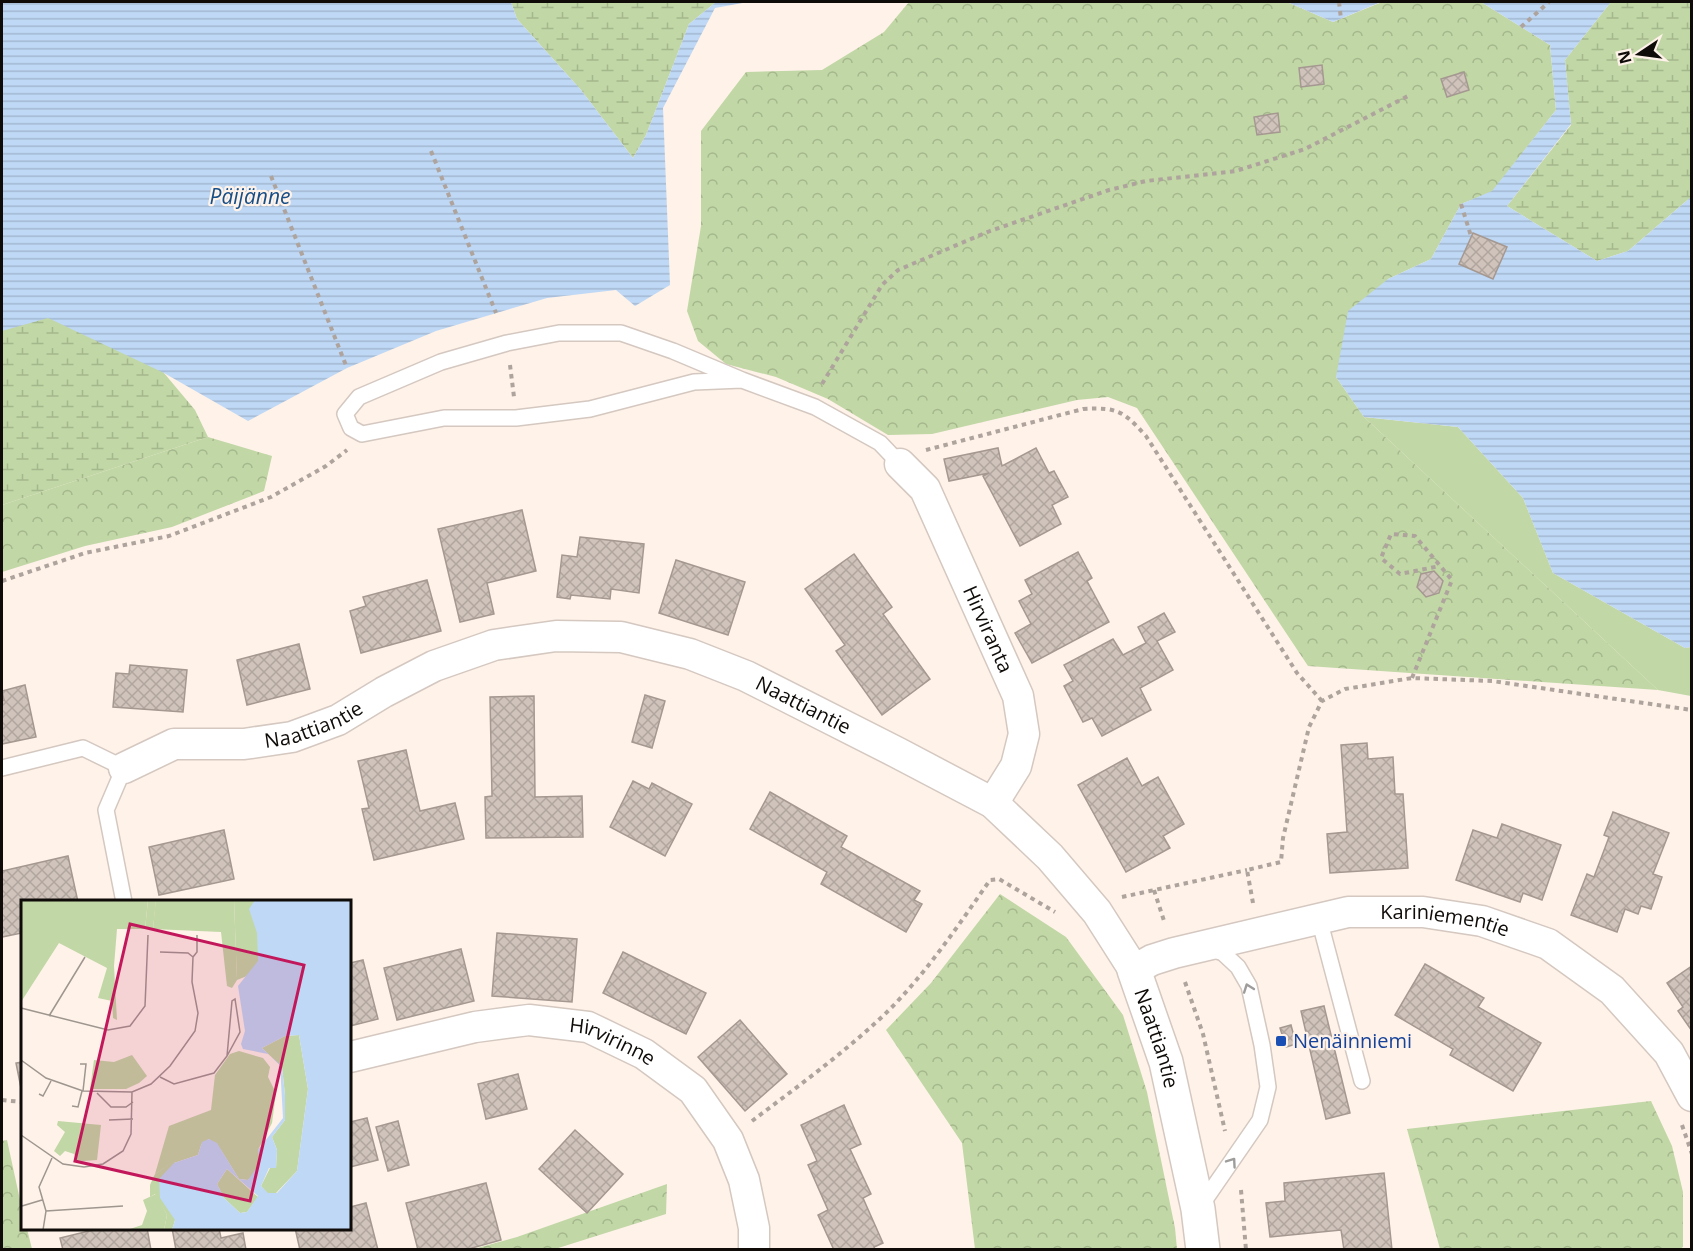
<svg xmlns="http://www.w3.org/2000/svg" width="1693" height="1251" font-family="'Open Sans',sans-serif">
	<style>
		.grass { fill: #c1d7a5 }
		.forest { fill: url(#forest-crowns) }
		.wetland { fill: url(#wetland-marsh) }
		.water { fill: url(#water-rules) }
		.building { fill: url(#building-cross-hatch); stroke: #a49891; stroke-width: 1.5 }
		.lines { fill: none; stroke-linecap: round; stroke-linejoin: round }
		.lane-casing { stroke: #d4c8c0; stroke-width: 18 }
		.street-casing { stroke: #d4c8c0; stroke-width: 33 }
		.secondary-casing { stroke: #d4c8c0; stroke-width: 36 }
		.path { stroke: #aea49d; stroke-width: 4; stroke-dasharray: 4.5 4.5; stroke-linecap: butt }
		.lane { stroke: #fff; stroke-width: 15 }
		.street { stroke: #fff; stroke-width: 30 }
		.secondary { stroke: #fff; stroke-width: 33 }
		.oneway { stroke: #9f9d9c }
		.transit-dot { fill: #1a4fb4; stroke: #fef2e9; stroke-width: 2 }
		.labels { text-anchor: middle; stroke-width: 4.5; stroke-linejoin: round; paint-order: stroke }
		.street-label { font-size: 20px; fill: #0f0b08; stroke: #fef2e9 }
		.transit-label { font-size: 20px; fill: #164399; stroke: #fef2e9; text-anchor: start }
		.water-label { font-size: 21px; font-style: italic; fill: #164e88; stroke: #fef2e9 }
		.inset-road { fill: none; stroke: #9e968f; stroke-width: 1.5 }
		.view { fill: #c2185b; fill-opacity: 0.15; stroke: #c2185b; stroke-width: 3 }
		.inset-edge { fill: none; stroke: #0f0b08; stroke-width: 3 }
	</style>
	<defs>
		<pattern id="forest-crowns" width="20" height="18" patternUnits="userSpaceOnUse" patternTransform="scale(1.5)"><rect width="20" height="18" fill="#c1d7a5"/><path d="M2 6a3 3 0 1 1 6 0M12 15a3 3 0 1 1 6 0" fill="none" stroke="#a5b78d"/></pattern>
		<pattern id="wetland-marsh" width="20" height="14" patternUnits="userSpaceOnUse" patternTransform="scale(1.5)"><rect width="20" height="14" fill="#c1d7a5"/><path d="M1 5h8M5 5V1M11 12h8M15 12V8" fill="none" stroke="#a5b78d"/></pattern>
		<pattern id="water-rules" width="6" height="5" patternUnits="userSpaceOnUse" patternTransform="scale(1.5)"><rect width="6" height="5" fill="#bfd8f5"/><path d="M0 2.5h6" fill="none" stroke="#a3b8d1"/></pattern>
		<pattern id="building-cross-hatch" width="8" height="8" patternUnits="userSpaceOnUse" patternTransform="scale(1.5)"><rect width="8" height="8" fill="#d0c3bb"/><path d="M0 0l8 8M0 8l8-8" fill="none" stroke="#b1a69f"/></pattern>
	</defs>
	<rect width="100%" height="100%" fill="#fef2e9"/>
	<polygon class="grass" points="1364,417 1458,427 1523,498 1553,573 1685,648 1691,647 1691,696 1658,690"/>
	<g class="forest">
		<polygon points="909,2 1287,2 1333,22 1382,2 1481,2 1550,45 1556,110 1492,192 1461,204 1431,259 1388,279 1336,377 1364,417 1658,690 1308,666 1137,408 1108,397 1077,400 932,434 888,435 828,399 776,377 726,364 698,341 687,311 701,226 701,131 746,72 822,70 884,32"/>
		<polygon points="208,437 272,456 264,491 172,527 85,546 2,572 2,505"/>
		<polygon points="1000,894 1066,937 1123,1015 1147,1092 1175,1228 1177,1249 975,1249 962,1143 886,1030 931,983"/>
		<polygon points="1651,1101 1672,1146 1683,1192 1683,1247 1678,1250 1440,1249 1407,1129"/>
		<polygon points="7,1140 22,1209 22,1228 27,1229 32,1249 2,1249 2,1141"/>
		<polygon points="667,1184 666,1214 555,1249 470,1250 517,1237"/>
	</g>
	<g class="wetland">
		<polygon points="511,2 716,2 689,24 646,135 633,158 581,90 517,19"/>
		<polygon points="1611,2 1691,2 1691,197 1628,251 1597,261 1507,206 1571,125 1565,60"/>
		<polygon points="2,57 192,335 164,373 195,410 208,437 2,505"/>
	</g>
	<g class="water">
		<polygon points="2,2 511,2 517,19 581,90 633,158 646,135 689,24 716,2 748,2 715,8 663,108 670,285 635,306 616,290 547,298 436,331 347,368 248,421 164,373 48,318 2,331"/>
		<polygon points="1287,2 1381,2 1333,22"/>
		<polygon points="1481,2 1611,2 1565,60 1571,124 1507,206 1597,261 1628,251 1691,197 1691,647 1685,648 1553,573 1523,498 1458,427 1364,417 1336,377 1348,311 1388,279 1431,259 1461,204 1492,191 1556,110 1550,45"/>
	</g>
	<g class="building">
		<polygon points="1322,65 1324,84 1301,87 1299,68"/>
		<polygon points="1464,72 1469,90 1447,97 1441,79"/>
		<polygon points="1278,113 1280,132 1257,135 1254,117"/>
		<polygon points="1473,233 1507,247 1493,279 1459,264"/>
		<polygon points="998,448 1002,466 1036,448 1049,473 1054,471 1068,497 1052,505 1061,524 1020,546 983,476 989,473 949,481 944,459"/>
		<polygon points="522,510 536,571 487,583 494,614 460,622 438,529"/>
		<polygon points="580,537 644,544 639,593 611,589 610,599 571,595 570,599 557,597 562,555 577,557"/>
		<polygon points="1078,552 1092,578 1087,581 1109,622 1032,663 1015,633 1031,624 1019,601 1032,594 1025,580"/>
		<polygon points="854,554 892,607 883,614 930,679 882,715 836,651 845,645 805,589"/>
		<polygon points="676,560 745,582 728,635 659,613"/>
		<polygon points="1434,571 1443,581 1439,593 1426,597 1417,587 1421,574"/>
		<polygon points="427,580 441,631 361,653 350,611 366,606 363,597"/>
		<polygon points="1164,613 1175,632 1157,641 1173,670 1140,688 1151,710 1102,736 1092,718 1083,722 1064,686 1073,681 1064,665 1113,639 1123,655 1146,643 1138,627"/>
		<polygon points="299,644 310,689 247,705 237,660"/>
		<polygon points="130,665 187,670 183,712 113,707 116,673 129,674"/>
		<polygon points="25,685 36,737 2,744 2,701 4,700 2,691"/>
		<polygon points="645,695 665,701 652,748 632,742"/>
		<polygon points="534,696 535,797 582,796 583,837 486,838 485,797 492,796 490,697"/>
		<polygon points="1367,743 1368,759 1393,757 1395,794 1403,794 1408,868 1330,873 1327,834 1347,832 1341,745"/>
		<polygon points="406,750 420,811 455,803 464,839 374,860 362,809 369,808 358,761"/>
		<polygon points="1127,758 1142,786 1158,777 1184,824 1163,836 1170,848 1126,872 1078,785"/>
		<polygon points="633,781 649,789 652,783 692,804 665,856 610,827"/>
		<polygon points="770,792 847,836 841,847 920,891 914,900 922,904 906,932 821,884 827,872 750,829"/>
		<polygon points="1613,812 1669,833 1653,874 1662,877 1651,909 1641,906 1638,914 1625,909 1617,932 1571,915 1587,874 1594,877 1609,837 1604,835"/>
		<polygon points="1502,824 1561,845 1542,900 1523,893 1520,902 1456,880 1473,830 1497,838"/>
		<polygon points="224,830 234,879 159,895 149,847"/>
		<polygon points="68,856 78,902 22,902 22,933 2,937 2,871"/>
		<polygon points="497,933 577,939 572,1002 492,996"/>
		<polygon points="461,949 474,1001 397,1020 384,968"/>
		<polygon points="623,952 706,993 686,1034 603,993"/>
		<polygon points="363,960 378,1019 350,1026 350,963"/>
		<polygon points="1425,964 1484,998 1478,1007 1541,1043 1513,1091 1450,1055 1453,1049 1395,1015"/>
		<polygon points="1692,966 1692,1031 1678,1011 1683,1007 1667,983"/>
		<polygon points="1324,1006 1350,1113 1326,1119 1301,1011"/>
		<polygon points="740,1020 787,1074 745,1111 698,1057"/>
		<polygon points="1291,1025 1296,1044 1286,1047 1280,1028"/>
		<polygon points="22,1062 22,1093 16,1063"/>
		<polygon points="518,1074 527,1109 486,1119 478,1084"/>
		<polygon points="844,1105 861,1144 850,1149 871,1194 863,1198 883,1243 874,1247 875,1250 834,1250 818,1215 828,1210 808,1165 817,1161 801,1125"/>
		<polygon points="367,1118 378,1160 350,1167 350,1122"/>
		<polygon points="398,1121 409,1165 388,1171 376,1127"/>
		<polygon points="575,1130 623,1174 587,1213 539,1169"/>
		<polygon points="1384,1173 1392,1250 1344,1250 1341,1230 1270,1237 1266,1203 1285,1201 1284,1183"/>
		<polygon points="486,1183 501,1240 465,1250 418,1250 406,1203"/>
		<polygon points="366,1203 378,1250 300,1250 295,1228 350,1228 350,1207"/>
		<polygon points="101,1228 147,1228 151,1250 63,1250 60,1238"/>
		<polygon points="172,1228 219,1228 221,1238 243,1233 246,1250 176,1250"/>
	</g>
	<g class="lines">
		<g class="lane-casing">
			<g id="lane">
				<polyline points="742,380 673,351 621,333 559,333 507,343 441,362 359,397 345,414 351,428 362,434 444,418 516,418 590,409 694,382 742,380 815,407 880,443 900,464"/>
				<polyline points="2,768 83,748 124,768 106,810 124,902"/>
				<polyline points="1319,919 1362,1081"/>
				<polyline points="1200,1207 1260,1120 1268,1087 1262,1045 1249,986 1238,967 1223,953 1209,948"/>
			</g>
		</g>
		<g class="street-casing">
			<g id="street">
				<path id="s1" d="M900,464L925,489L1018,696L1024,734L1016,766L993,803"/>
				<path id="s2" d="M124,768L174,744H244L292,737L338,720L384,692L434,666L494,645L556,636L621,637L690,654L746,676L898,753L993,803L1050,857L1097,912L1134,970L1152,960L1174,953L1348,912H1423L1482,921L1548,944L1612,990L1669,1053L1692,1096"/>
				<path id="s3" d="M350,1057L475,1027L529,1020L588,1027L644,1054L693,1090L728,1140L744,1180L754,1228V1250"/>
			</g>
		</g>
		<g class="secondary-casing">
			<g id="secondary">
				<path id="s4" d="M1134,970L1166,1062L1198,1209L1203,1250"/>
			</g>
		</g>
		<g class="path">
			<polyline points="1339,2 1341,19"/>
			<polyline points="1521,27 1549,2"/>
			<polyline points="431,151 496,313"/>
			<polyline points="271,176 347,368"/>
			<polyline points="1461,204 1471,236"/>
			<polyline points="510,365 514,397"/>
			<polyline points="822,384 882,285 898,270 990,231 1109,190 1146,181 1236,171 1305,149 1408,96"/>
			<path d="M926,450L1083,409C1118,407 1123,411 1146,436L1297,673L1322,701"/>
			<polyline points="2,581 85,553 169,536 271,497 326,466 347,450"/>
			<polyline points="1412,678 1452,580 1415,536 1391,534 1381,558 1400,574 1440,566"/>
			<polyline points="1154,890 1165,924"/>
			<polyline points="1122,897 1247,870"/>
			<polyline points="1253,903 1247,870 1281,862 1283,838 1309,727 1322,701 1345,689 1412,678 1492,681 1692,710"/>
			<polyline points="1185,982 1203,1034 1225,1131"/>
			<polyline points="2,1100 22,1102"/>
			<path d="M752,1121C797,1087 844,1053 885,1014C925,975 958,926 990,880L999,879L1055,912"/>
			<polyline points="1682,1125 1692,1154"/>
			<polyline points="1241,1190 1246,1250"/>
		</g>
		<use href="#lane" class="lane"/>
		<use href="#street" class="street"/>
		<use href="#secondary" class="secondary"/>
	</g>
	<defs><path id="oneway-chevron" d="M-2-3.5L2.5 0L-2 3.5" fill="none" stroke-width="1.6" stroke-linecap="round" stroke-linejoin="round" transform="scale(1.5)"/></defs>
	<g class="oneway">
		<use href="#oneway-chevron" transform="translate(1248 988) rotate(-110)"/>
		<use href="#oneway-chevron" transform="translate(1232 1162) rotate(-55)"/>
	</g>
	<rect class="transit-dot" x="1275" y="1035" width="12" height="12" rx="3"/>
	<g class="labels">
		<g class="street-label">
			<text dy="7" stroke="none"><textPath href="#s1" startOffset="189">Hirviranta</textPath></text>
			<text dy="7" stroke="none"><textPath href="#s2" startOffset="720">Naattiantie</textPath></text>
			<text dy="7" stroke="none"><textPath href="#s2" startOffset="198">Naattiantie</textPath></text>
			<text dy="7" stroke="none"><textPath href="#s2" startOffset="1473">Kariniementie</textPath></text>
			<text dy="7" stroke="none"><textPath href="#s4" startOffset="72">Naattiantie</textPath></text>
			<text dy="7" stroke="none"><textPath href="#s3" startOffset="270">Hirvirinne</textPath></text>
		</g>
		<g class="transit-label">
			<text x="1293" y="1048">Nenäinniemi</text>
		</g>
		<g class="water-label">
			<text x="250" y="204">Päijänne</text>
		</g>
	</g>
	<g transform="translate(21 900)">
		<rect width="330" height="330" fill="#fef2e9"/>
		<path d="M127,0H135L132,29H124ZM181,242L177,255L153,263L154,320L151,330H143L146,315L134,294L129,297V285L134,274Z" fill="#c1d7a5"/>
		<path d="M0,0H127L124,29H96L93,66L96,120L92,118L91,101L77,98L86,68L38,43L0,102ZM135,0H213L216,80L211,88L206,86L200,32L132,29ZM218,151L242,158L249,167L247,177L255,193L251,223L237,250L240,263L236,271L227,280L218,279L200,250L188,239L134,274L148,226L190,210L194,175L209,154ZM111,155L126,176L118,183L105,189H69L73,160L93,162ZM37,221L80,225L76,260L62,261L55,260L53,254L44,251L39,256L33,251L44,232L36,225ZM135,294L146,315L143,330H106L121,325L126,311L122,300Z" fill="#c1d7a5"/>
		<path d="M213,0H267L230,81L226,76L216,80ZM278,135L287,189L276,271L255,293L247,294L240,286L249,268H255L256,250L251,237L264,220V195L261,167L241,148L264,136ZM206,269L237,297L226,312L219,313L203,298L196,284Z" fill="#c1d7a5"/>
		<path d="M135,0H209L207,20L147,24L133,20Z" fill="#c1d7a5"/>
		<path d="M234,0H330V330H151L154,320L139,298L138,279L153,263L177,255L181,242L188,239L196,243L218,279L227,280L239,263L237,250L262,218L259,164L247,154L222,149L220,144L224,131L217,86L237,61L236,33L228,9ZM278,135L287,189L276,271L256,293H247L240,286L248,268H255L256,250L251,237L264,220V195L261,167L241,148L264,136ZM206,269L237,296L226,312L219,313L203,298L196,284Z" fill="#bfd8f5" fill-rule="evenodd"/>
		<path class="inset-road" d="M139,52L167,53L172,57M172,57L176,52V35M0,108L87,130L109,126L124,106L127,35M28,116L64,57M0,160L25,178L62,191L111,192L130,184L149,166L174,131L177,113L171,82L172,57M59,164H65L62,191M139,177L153,184L193,173L206,156L211,101L214,99L219,132L206,156M76,193L90,207H105L112,202M18,194L22,196L30,181M51,206L57,207L61,191M88,220L112,219M0,235L42,264L63,267L82,264L102,251L110,234L111,192M1,306L21,300M25,311L102,306M22,330L25,311L18,287L31,258"/>
		<path class="view" d="M109,24L283,65L229,301L54,261Z"/>
		<rect width="330" height="330" class="inset-edge"/>
	</g>
	<rect width="1693" height="1251" fill="none" stroke="#0f0b08" stroke-width="6"/>
	<g transform="translate(1639 54) rotate(257)" stroke="#fef2e9" stroke-width="4.5" paint-order="stroke">
	<path d="M0-4.5L10 22L0 15L-10 22Z" fill="#0f0b08"/>
	<text y="-9" font-size="16" font-weight="bold" text-anchor="middle" fill="#0f0b08">N</text>
	</g>
</svg>
